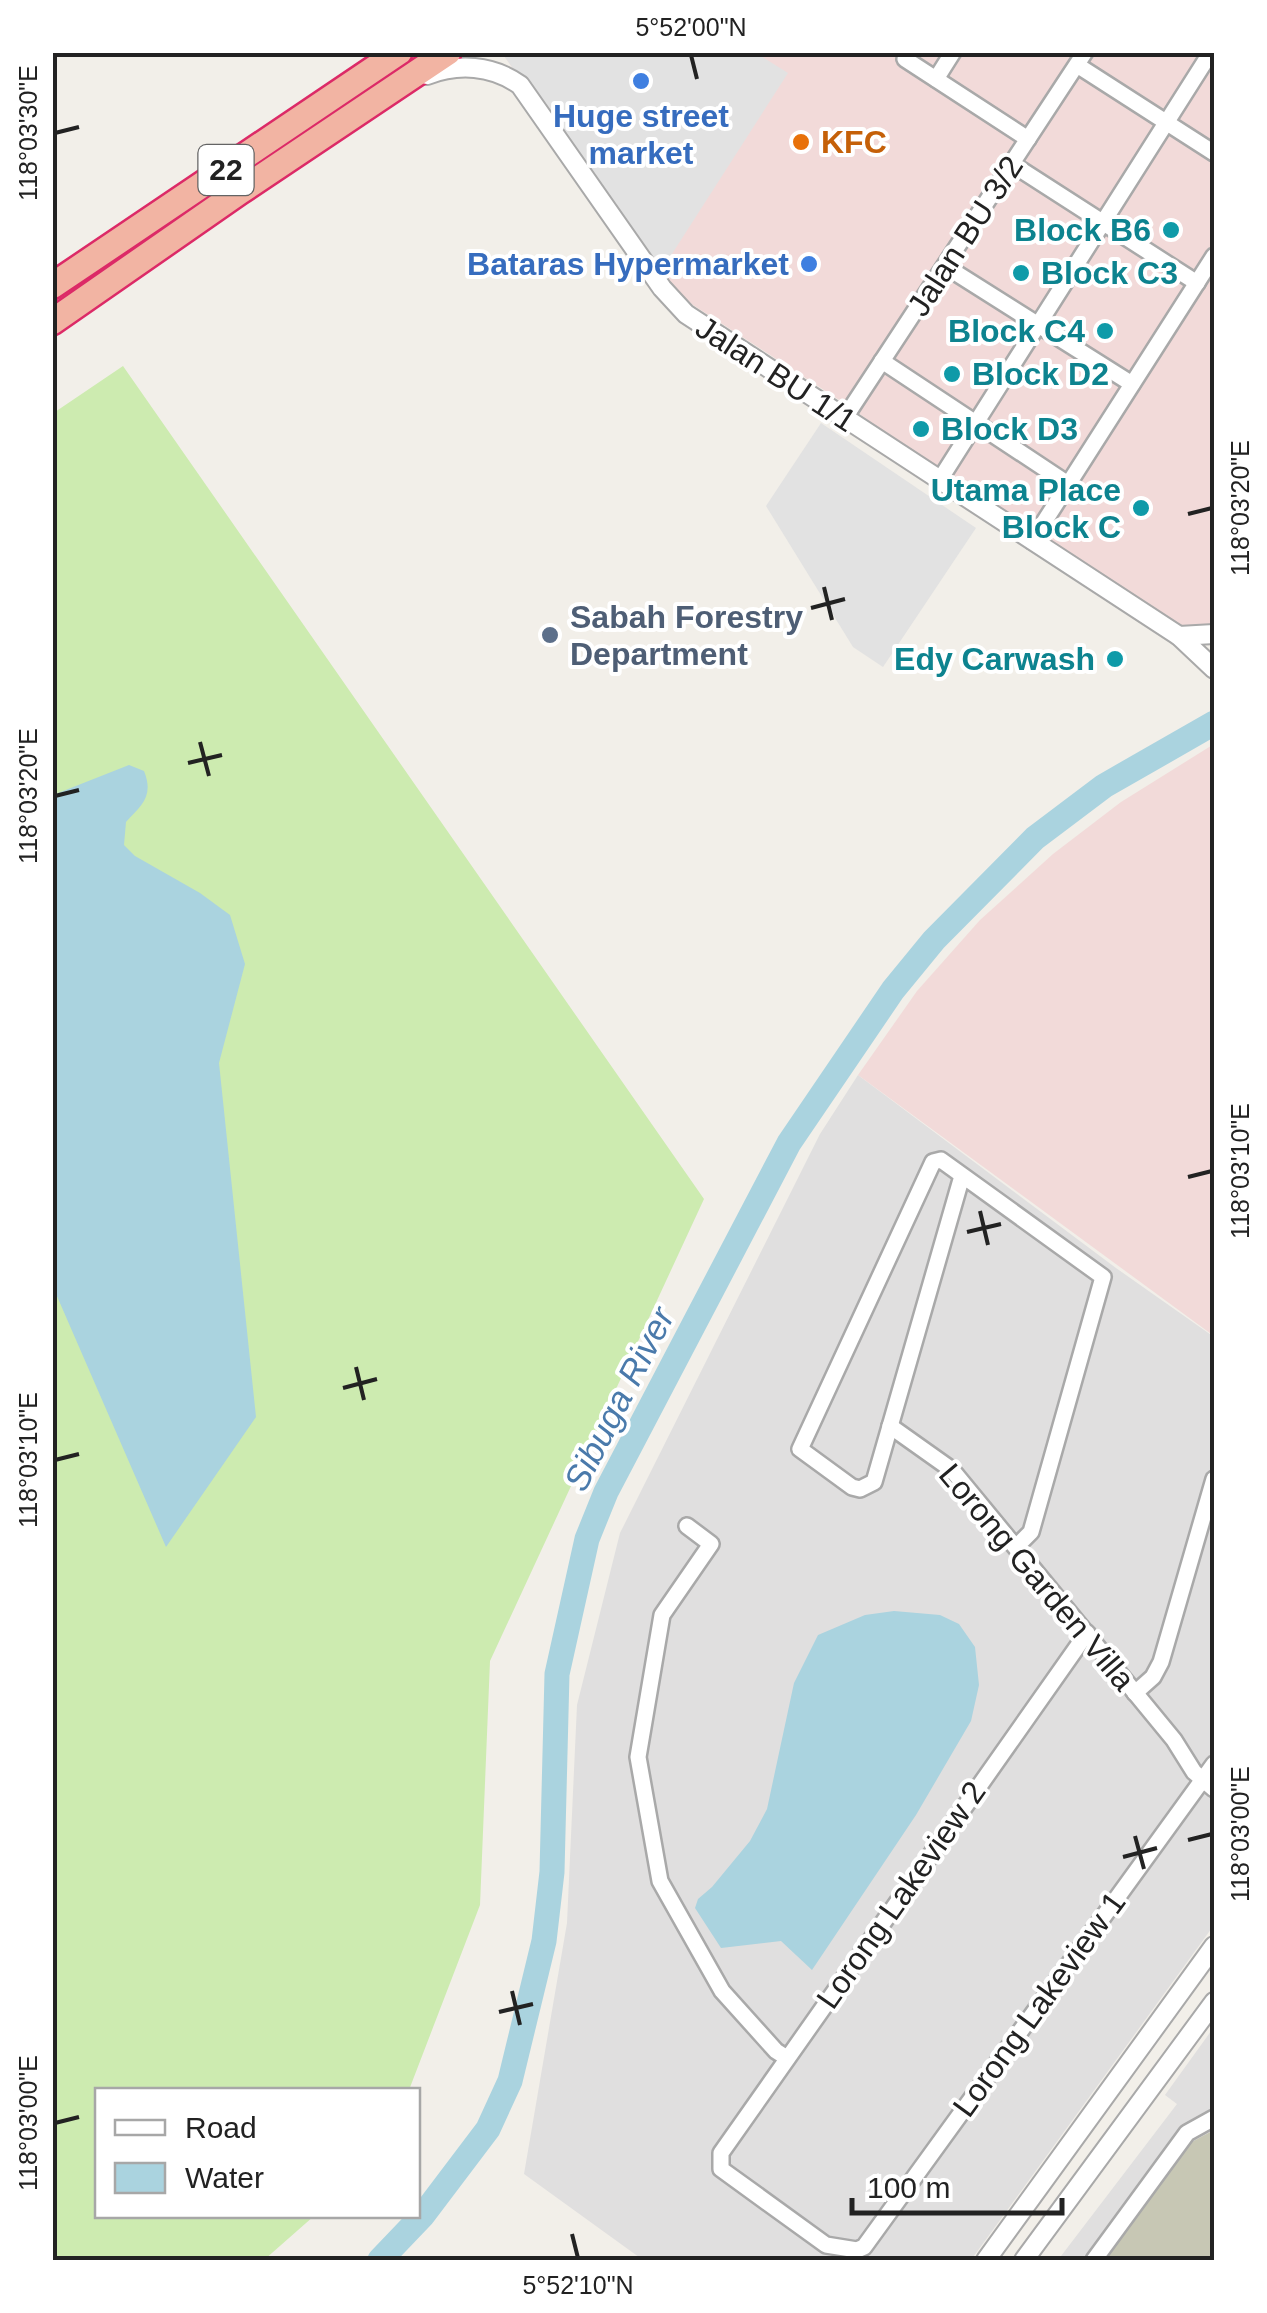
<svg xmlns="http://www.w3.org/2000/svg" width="1267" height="2313" font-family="Helvetica,sans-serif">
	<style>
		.residential { fill: #e0dfdf }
		.commercial { fill: #f2dad9 }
		.construction { fill: #c7c7b4 }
		.grass { fill: #cdebb0 }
		.parking { fill: #e2e2e2 }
		.water { fill: #aad3df }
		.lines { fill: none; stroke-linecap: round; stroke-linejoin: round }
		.river { stroke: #aad3df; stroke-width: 25 }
		.minor-casing { stroke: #a9a9a9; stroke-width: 20 }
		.tertiary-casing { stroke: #a9a9a9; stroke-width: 22 }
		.trunk-casing { stroke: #dc2a67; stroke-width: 30 }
		.minor { stroke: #fff; stroke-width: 15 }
		.tertiary { stroke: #fff; stroke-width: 18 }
		.trunk { stroke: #f2b4a3; stroke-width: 25 }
		.ticks { fill: none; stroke: #222; stroke-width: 4 }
		.shop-dot { fill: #3f7fe0; stroke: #fff; stroke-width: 4 }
		.food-dot { fill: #e8710a; stroke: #fff; stroke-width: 4 }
		.culture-dot { fill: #0f9aa8; stroke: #fff; stroke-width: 4 }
		.service-dot { fill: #5c6f8a; stroke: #fff; stroke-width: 4 }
		.labels { text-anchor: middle; stroke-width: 8; stroke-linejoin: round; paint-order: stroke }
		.shield { fill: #fff; stroke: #646464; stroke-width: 2.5 }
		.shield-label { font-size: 30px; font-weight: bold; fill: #222 }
		.shop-label { font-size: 32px; font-weight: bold; fill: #366cbe; stroke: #fff }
		.food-label { font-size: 32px; font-weight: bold; fill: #c56008; stroke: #fff; text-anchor: start }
		.culture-label { font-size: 32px; font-weight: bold; fill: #0d838f; stroke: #fff; text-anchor: end }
		.street-label { font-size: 32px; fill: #222; stroke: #fff }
		.service-label { font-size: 32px; font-weight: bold; fill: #4e5e75; stroke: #fff; text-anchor: start }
		.water-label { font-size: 35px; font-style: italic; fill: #4a7aab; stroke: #fff }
		.neatline { fill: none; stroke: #222; stroke-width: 4 }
		.ticks-label { font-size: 25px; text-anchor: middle; fill: #222 }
	</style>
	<rect width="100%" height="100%" fill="#f2efe9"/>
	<g class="residential">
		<polygon points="858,1075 1116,1268 1214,1337 1214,1925 971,2260 643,2260 524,2174 567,1923 577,1705 620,1533 820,1134"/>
		<polygon points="1214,2027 1214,2260 1058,2260 1177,2104 1165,2095"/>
	</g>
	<g class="commercial">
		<polygon points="502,53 1214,53 1214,644 1185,648 847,405 693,305 655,270"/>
		<polygon points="1214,744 1214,1336 858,1075 917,991 980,920 1053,854 1121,802"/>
	</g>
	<polygon class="construction" points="1214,2130 1214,2260 1105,2260 1188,2144"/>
	<polygon class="grass" points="123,366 704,1199 490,1661 480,1905 409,2090 98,2090 98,2216 314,2216 264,2260 53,2260 52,414"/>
	<g class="parking">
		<polygon points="502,53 756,53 788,73 670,257 655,270"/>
		<polygon points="821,423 976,528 883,667 853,647 766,506"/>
	</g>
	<g class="water">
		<path d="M129,765L144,771C154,796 142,805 126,822L124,845L135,856L200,893L230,915L245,964L219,1063L256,1417L166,1547L53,1287V795Z"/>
		<polygon points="894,1611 940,1615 959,1624 975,1647 979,1685 971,1721 916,1815 812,1970 781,1941 721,1948 695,1908 698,1899 712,1887 750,1841 767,1809 794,1683 818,1635 865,1615"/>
	</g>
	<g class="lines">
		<polyline class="river" points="380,2260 423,2215 488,2129 510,2081 544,1941 552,1872 557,1674 587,1539 606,1492 789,1143 893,990 934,940 1035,838 1104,786 1214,723"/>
		<g class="minor-casing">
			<g id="minor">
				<polyline points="909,52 905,59 1028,139"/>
				<polyline points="1077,65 1214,153"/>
				<polyline points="936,79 953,52"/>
				<polyline points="1012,164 1197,283"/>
				<polyline points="945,266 1132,384"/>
				<polyline points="882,361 1068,484"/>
				<polyline points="844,419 1085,52"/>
				<polyline points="939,481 1211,52"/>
				<polyline points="1032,541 1214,256"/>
				<polyline points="962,1176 874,1482 860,1489 852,1487 800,1449 933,1162 941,1160 1103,1277 1031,1532 1016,1547"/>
				<polyline points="890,1426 952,1470 1174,1740 1194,1772 1214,1789"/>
				<polyline points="687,1526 711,1544 662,1615 638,1757 660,1881 722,1991 776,2051 787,2058"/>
				<polyline points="1087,1633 721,2153 721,2169 826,2245 857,2250 864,2247 1214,1764"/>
				<polyline points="1135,1693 1153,1677 1161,1662 1214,1479"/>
				<polyline points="1094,2260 1187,2133 1214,2118"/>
			</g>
		</g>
		<g class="tertiary-casing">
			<g id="tertiary">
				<path d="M427,75C458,63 492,65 520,85L662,288L686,314L1179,636L1214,669"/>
				<polyline points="1179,636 1214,634"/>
				<polyline points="986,2260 1214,1946"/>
				<polyline points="1024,2260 1214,2002"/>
			</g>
		</g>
		<g class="trunk-casing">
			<g id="trunk">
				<polyline points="52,286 399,52"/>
				<polyline points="52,322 239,192 448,52"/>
			</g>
		</g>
		<use href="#minor" class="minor"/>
		<use href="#tertiary" class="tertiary"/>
		<use href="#trunk" class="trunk"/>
	</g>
	<path class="ticks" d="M691,55L697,79M55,133L79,127M1188,514L1212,508M824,587L832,620M811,608L845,599M200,742L209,776M188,763L222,755M55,796L79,790M1188,1177L1212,1171M980,1211L988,1245M967,1232L1001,1224M356,1367L364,1400M343,1388L377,1379M55,1460L79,1454M1135,1836L1144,1869M1188,1840L1212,1834M1123,1857L1157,1848M512,1991L520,2025M499,2012L533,2004M55,2123L79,2117M572,2234L578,2258"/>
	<g class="shop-dot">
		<circle cx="641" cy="81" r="10"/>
		<circle cx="809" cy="264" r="10"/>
	</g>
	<circle class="food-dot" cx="801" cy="142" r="10"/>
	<g class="culture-dot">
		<circle cx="1171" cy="230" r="10"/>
		<circle cx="1021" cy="273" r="10"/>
		<circle cx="1105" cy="331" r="10"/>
		<circle cx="952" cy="374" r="10"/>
		<circle cx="921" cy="429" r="10"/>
		<circle cx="1141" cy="508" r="10"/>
		<circle cx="1115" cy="659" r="10"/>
	</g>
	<circle class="service-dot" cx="550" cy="635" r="10"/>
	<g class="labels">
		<rect class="shield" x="198.5" y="145" width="55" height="50" rx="8"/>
		<g class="shield-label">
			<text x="226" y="180">22</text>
		</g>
		<g class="shop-label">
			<text x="641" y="127">Huge street<tspan x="641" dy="37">market</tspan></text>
			<text x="789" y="275" text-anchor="end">Bataras Hypermarket</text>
		</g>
		<g class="food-label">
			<text x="821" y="153">KFC</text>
		</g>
		<g class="culture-label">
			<text x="1151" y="241">Block B6</text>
			<text x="1041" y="284" text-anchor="start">Block C3</text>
			<text x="1085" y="342">Block C4</text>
			<text x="972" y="385" text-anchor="start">Block D2</text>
			<text x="941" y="440" text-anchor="start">Block D3</text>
			<text x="1121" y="501">Utama Place<tspan x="1121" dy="37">Block C</tspan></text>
			<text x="1095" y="670">Edy Carwash</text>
		</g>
		<g class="street-label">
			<text transform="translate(965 236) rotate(-57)" y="11">Jalan BU 3/2</text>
			<text transform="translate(776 374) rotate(33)" y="11">Jalan BU 1/1</text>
			<text transform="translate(1037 1577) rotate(50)" y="11">Lorong Garden Villa</text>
			<text transform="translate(901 1895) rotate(-55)" y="11">Lorong Lakeview 2</text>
			<text transform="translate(1039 2004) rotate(-54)" y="11">Lorong Lakeview 1</text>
		</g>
		<g class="service-label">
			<text x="570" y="628">Sabah Forestry<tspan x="570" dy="37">Department</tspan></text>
		</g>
		<g class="water-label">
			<text transform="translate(619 1399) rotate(-63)" y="12">Sibuga River</text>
		</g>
	</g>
	<rect width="1267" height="2313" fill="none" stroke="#ffffff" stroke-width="110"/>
	<rect x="95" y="2088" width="325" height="130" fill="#ffffff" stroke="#a7a7a7" stroke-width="2.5"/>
	<rect x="115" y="2120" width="50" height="15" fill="#ffffff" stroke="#a7a7a7" stroke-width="2.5"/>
	<text x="185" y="2138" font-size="30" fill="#222222">Road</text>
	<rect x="115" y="2163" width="50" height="30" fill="#aad3df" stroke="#a7a7a7" stroke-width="2.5"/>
	<text x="185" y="2188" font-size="30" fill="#222222">Water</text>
	<path d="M852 2198v15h210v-15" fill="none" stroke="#222222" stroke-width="5"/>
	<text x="867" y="2198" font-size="30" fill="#222222" stroke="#ffffff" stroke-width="8" paint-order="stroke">100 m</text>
	<rect x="55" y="55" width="1157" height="2203" class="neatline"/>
	<g class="ticks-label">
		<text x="691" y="36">5°52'00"N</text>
		<text transform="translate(28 133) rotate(-90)" y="9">118°03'30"E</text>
		<text transform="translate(1240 508) rotate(-90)" y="9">118°03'20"E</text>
		<text transform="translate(28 796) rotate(-90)" y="9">118°03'20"E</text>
		<text transform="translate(1240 1171) rotate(-90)" y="9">118°03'10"E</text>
		<text transform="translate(28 1460) rotate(-90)" y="9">118°03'10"E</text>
		<text transform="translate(1240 1834) rotate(-90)" y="9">118°03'00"E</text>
		<text transform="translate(28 2123) rotate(-90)" y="9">118°03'00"E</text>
		<text x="578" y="2294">5°52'10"N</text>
	</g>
</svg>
